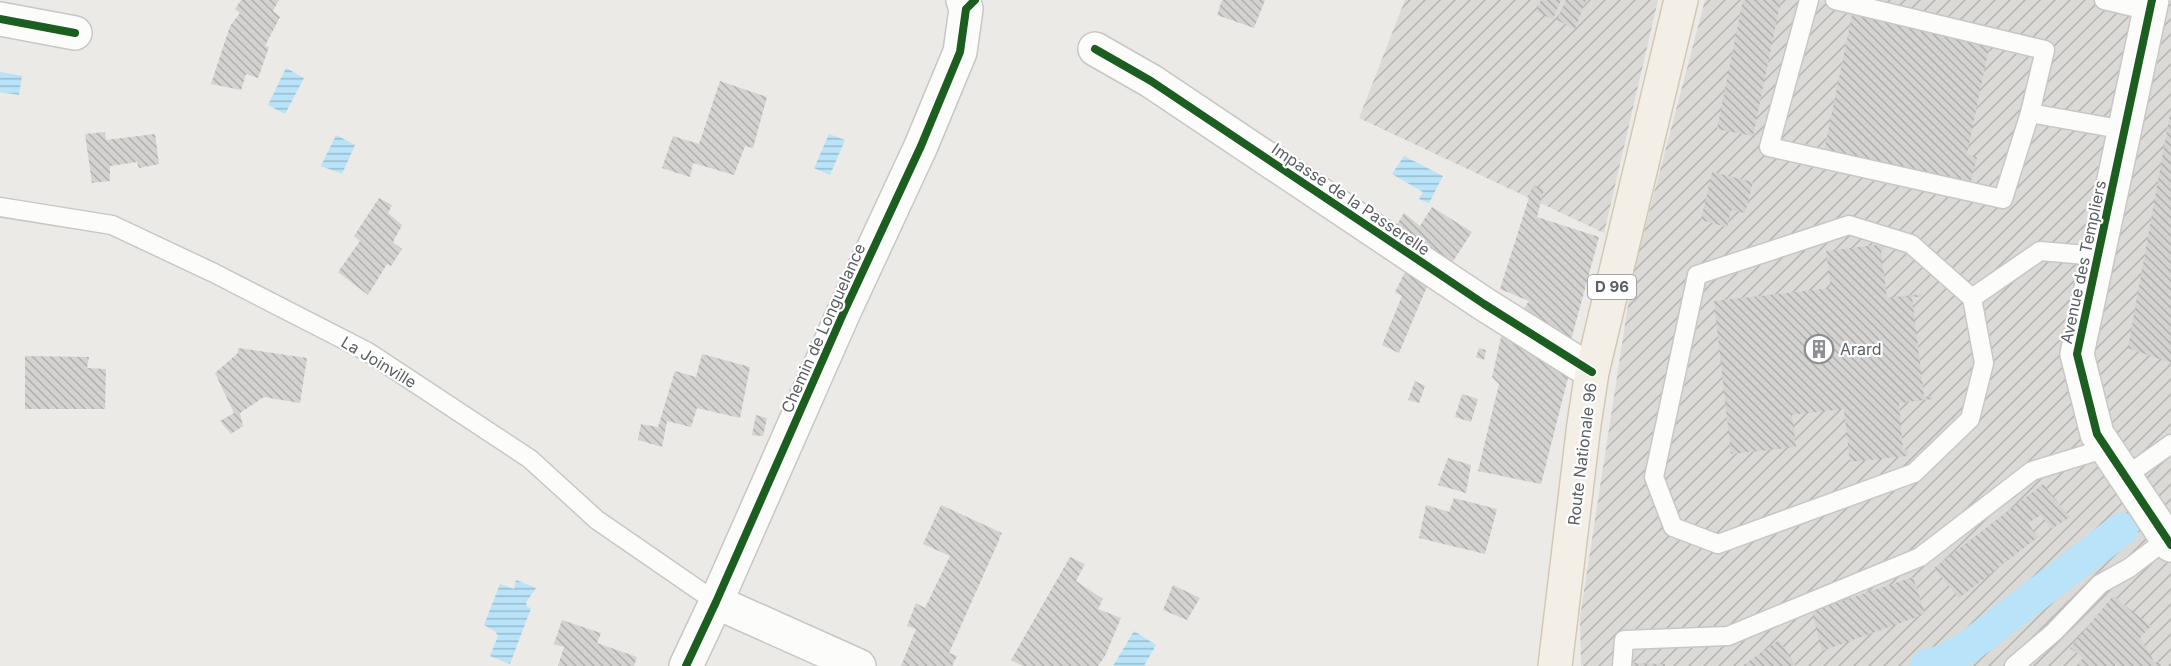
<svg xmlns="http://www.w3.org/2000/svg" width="2171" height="666" font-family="Inter,sans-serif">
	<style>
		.industrial { fill: url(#industrial-furrows) }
		.water { fill: url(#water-rules) }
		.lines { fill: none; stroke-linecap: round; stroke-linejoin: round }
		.canal { stroke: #b8e3f8; stroke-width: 33 }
		.building { fill: url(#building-back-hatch) }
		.service-casing { stroke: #c7c7c7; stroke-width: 21 }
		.minor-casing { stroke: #c7c7c7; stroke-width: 36 }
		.tertiary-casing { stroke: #c7c7c7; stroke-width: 36 }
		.primary-casing { stroke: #d4c8b3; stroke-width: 36 }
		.service { stroke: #fcfcfb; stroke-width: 18 }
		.minor { stroke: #fcfcfb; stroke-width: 33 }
		.tertiary { stroke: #fcfcfb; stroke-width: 33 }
		.primary { stroke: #f3efe7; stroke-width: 33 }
		.cycleway-casing { stroke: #fff; stroke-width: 11 }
		.cycleway { stroke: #1b5e20; stroke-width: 8 }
		.labels { text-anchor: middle; stroke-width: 4.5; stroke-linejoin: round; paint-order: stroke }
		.shield { fill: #fff; stroke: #8c9092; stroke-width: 1.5 }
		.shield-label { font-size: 15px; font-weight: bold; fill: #5b6064 }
		.street-label { font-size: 16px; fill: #5b6064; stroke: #fff }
		.poi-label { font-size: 16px; fill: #5b6064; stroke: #fff; text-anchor: start }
	</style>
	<defs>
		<pattern id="industrial-furrows" width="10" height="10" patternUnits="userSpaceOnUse" patternTransform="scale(1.5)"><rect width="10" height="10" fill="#dcdad7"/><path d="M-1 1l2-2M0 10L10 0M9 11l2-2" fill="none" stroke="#b5b4b2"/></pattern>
		<pattern id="water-rules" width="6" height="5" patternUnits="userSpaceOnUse" patternTransform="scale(1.5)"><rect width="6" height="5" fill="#b8e3f8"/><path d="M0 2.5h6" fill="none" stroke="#9bc"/></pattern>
		<pattern id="building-back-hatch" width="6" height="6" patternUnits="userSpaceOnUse" patternTransform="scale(1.5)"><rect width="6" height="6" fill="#d3d2d0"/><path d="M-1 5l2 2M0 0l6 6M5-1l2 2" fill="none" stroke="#aeaeac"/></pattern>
	</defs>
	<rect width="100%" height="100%" fill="#ebeae6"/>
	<g class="industrial">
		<polygon points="1405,0 1658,0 1604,233 1359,118"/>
		<polygon points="1705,0 2171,0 2171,666 1581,666 1580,617 1633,273"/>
	</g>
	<g class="water">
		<polygon points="286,68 304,78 285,114 268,105"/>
		<polygon points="0,72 22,76 19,95 0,92"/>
		<polygon points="829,134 845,140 830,175 814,168"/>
		<polygon points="336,135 355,145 342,174 321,166"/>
		<polygon points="1404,156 1443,176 1429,203 1419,199 1423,192 1392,174"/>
		<polygon points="516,580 536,588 526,602 527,607 531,608 510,664 490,656 498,636 495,631 484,625 500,584 514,589"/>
		<polygon points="1134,631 1156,645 1144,666 1113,666"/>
	</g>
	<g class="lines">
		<polyline class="canal" points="1926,666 1943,661 1968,647 2122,529"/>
	</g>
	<g class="building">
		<polygon points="241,0 279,0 273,11 280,17 265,46 269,47 258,78 246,74 241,90 211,84 230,26 240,13 235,9"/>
		<polygon points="1222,0 1265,0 1254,28 1217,15"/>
		<polygon points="1541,0 1561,0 1553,19 1536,12"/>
		<polygon points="1566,0 1586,0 1575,29 1557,20"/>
		<polygon points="1743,0 1781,0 1753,136 1717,129"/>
		<polygon points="1852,15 1990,43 1967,154 1977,157 1971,181 1824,151"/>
		<polygon points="720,81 767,97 753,148 745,146 734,175 693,163 690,177 662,168 673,136 699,144"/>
		<polygon points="2170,114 2171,115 2171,363 2128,348"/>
		<polygon points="105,132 106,140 155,134 159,164 139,168 137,162 110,166 110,181 92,183 85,134"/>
		<polygon points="1712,172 1753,182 1745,213 1731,210 1727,227 1701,220"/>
		<polygon points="1533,185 1544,189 1537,217 1599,237 1571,340 1523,310 1529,301 1500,289"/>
		<polygon points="379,198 392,205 388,213 402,225 393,242 402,249 391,266 387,264 368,295 338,272 360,241 354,236"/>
		<polygon points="1432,207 1472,232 1452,263 1396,226 1404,213 1420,226"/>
		<polygon points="1884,244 1884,250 1881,251 1887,298 1921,294 1921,297 1912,297 1924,397 1932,396 1933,399 1899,403 1903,450 1907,449 1908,456 1850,462 1844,409 1792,415 1796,447 1731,454 1714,301 1831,288 1826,251"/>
		<polygon points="1409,264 1431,277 1399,353 1382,345 1402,296 1395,292"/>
		<polygon points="1504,324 1570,370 1541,484 1478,471 1499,384 1492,377"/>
		<polygon points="238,348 307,358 300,403 264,397 240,413 243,426 231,434 220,421 234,413 215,373 238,353"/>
		<polygon points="1479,348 1486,350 1484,360 1476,357"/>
		<polygon points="702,354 750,367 740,418 697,408 691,427 667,421 662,447 638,440 641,424 658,427 675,371 696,377"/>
		<polygon points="25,356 89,357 87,368 106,369 105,409 25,409"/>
		<polygon points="1415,381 1425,386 1419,403 1408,400"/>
		<polygon points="1462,394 1478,399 1471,422 1455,417"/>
		<polygon points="756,415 767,418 763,436 752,435"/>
		<polygon points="1448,458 1471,465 1466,493 1438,485"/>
		<polygon points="2043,484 2070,517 2051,529 2041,515 2028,523 2038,537 1959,598 1934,568"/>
		<polygon points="1454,498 1497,509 1485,554 1419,538 1426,505 1449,512"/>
		<polygon points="941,505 1002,533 949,653 957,656 952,666 901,666 916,629 907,626 916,603 925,608 950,556 923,544"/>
		<polygon points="1070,557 1085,564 1076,581 1103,599 1098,609 1121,618 1105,656 1098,666 1023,666 1011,660"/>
		<polygon points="1913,577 1925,614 1822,651 1812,611"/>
		<polygon points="1173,585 1200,598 1187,620 1163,610"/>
		<polygon points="2113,596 2151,626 2140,638 2155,663 2159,661 2162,666 2117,666 2116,664 2115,666 2076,666 2083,658 2070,648"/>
		<polygon points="562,620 601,633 597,643 637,657 634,666 558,666 564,647 554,644"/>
		<polygon points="1779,640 1796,666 1742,666"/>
		<polygon points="1634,663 1665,664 1665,666 1633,666"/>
	</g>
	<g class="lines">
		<g class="service-casing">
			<g id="service">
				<polyline points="1809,0 1769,147 2003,199 2030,113 2045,50 1835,0"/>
				<polyline points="2104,0 2150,11"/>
				<polyline points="2030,113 2125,130"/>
				<polyline points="0,207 112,225 214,273 368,352 530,459 597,520 716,602"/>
				<polyline points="1972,298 1984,363 1970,419 1914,473 1718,544 1673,527 1654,477 1697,275 1849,225 1911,244 1972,298 2040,251 2098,256"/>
				<polyline points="2126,476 2171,444"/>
				<polyline points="1622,666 1624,640 1728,636 1920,557 2032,471 2107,448"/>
				<polyline points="2014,666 2054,632 2100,584 2129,568 2167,539"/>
			</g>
		</g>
		<g class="minor-casing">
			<g id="minor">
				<polyline points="0,19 75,33"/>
				<polyline points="1095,49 1151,81 1484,304 1592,372"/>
			</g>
		</g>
		<g class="tertiary-casing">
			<g id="tertiary">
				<polyline points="2152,0 2077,354 2097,434 2171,545"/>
				<polyline points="716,602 859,666"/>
				<polyline points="686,666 716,602 843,314 921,146 960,52 966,9 963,0"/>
			</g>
		</g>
		<g class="primary-casing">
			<polyline id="primary" points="1555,666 1584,424 1592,372 1681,0"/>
		</g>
		<use href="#service" class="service"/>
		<use href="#minor" class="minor"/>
		<use href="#tertiary" class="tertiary"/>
		<use href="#primary" class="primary"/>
		<g class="cycleway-casing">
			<g id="cycleway">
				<polyline points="2152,0 2077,354 2097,434 2171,545"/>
				<polyline points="0,19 75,33"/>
				<polyline points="1095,49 1151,81 1484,304 1592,372"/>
				<polyline points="686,666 716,602 843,314 921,146 960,52 966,9 975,0"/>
			</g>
		</g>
		<use href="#cycleway" class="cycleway"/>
	</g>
	<defs>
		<g id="building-ring" transform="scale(1.5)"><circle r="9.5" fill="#fff" stroke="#8d9092" stroke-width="1.5"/><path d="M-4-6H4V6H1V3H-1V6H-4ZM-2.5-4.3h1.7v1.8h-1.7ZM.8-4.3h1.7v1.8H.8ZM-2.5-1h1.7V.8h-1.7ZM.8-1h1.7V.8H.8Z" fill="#8d9092"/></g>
	</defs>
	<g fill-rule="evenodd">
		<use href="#building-ring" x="1819" y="349"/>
	</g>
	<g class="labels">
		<rect class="shield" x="1588" y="275" width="48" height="24" rx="4.5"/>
		<g class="shield-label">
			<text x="1612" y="292">D 96</text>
		</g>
		<g class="street-label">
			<text transform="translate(1351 199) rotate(34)" y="6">Impasse de la Passerelle</text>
			<text transform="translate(2083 262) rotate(-78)" y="6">Avenue des Templiers</text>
			<text transform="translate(823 328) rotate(-66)" y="6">Chemin de Longuelance</text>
			<text transform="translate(379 362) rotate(31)" y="6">La Joinville</text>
			<text transform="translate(1582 454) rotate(-83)" y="6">Route Nationale 96</text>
		</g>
		<g class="poi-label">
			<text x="1840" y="355">Arard</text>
		</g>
	</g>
</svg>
